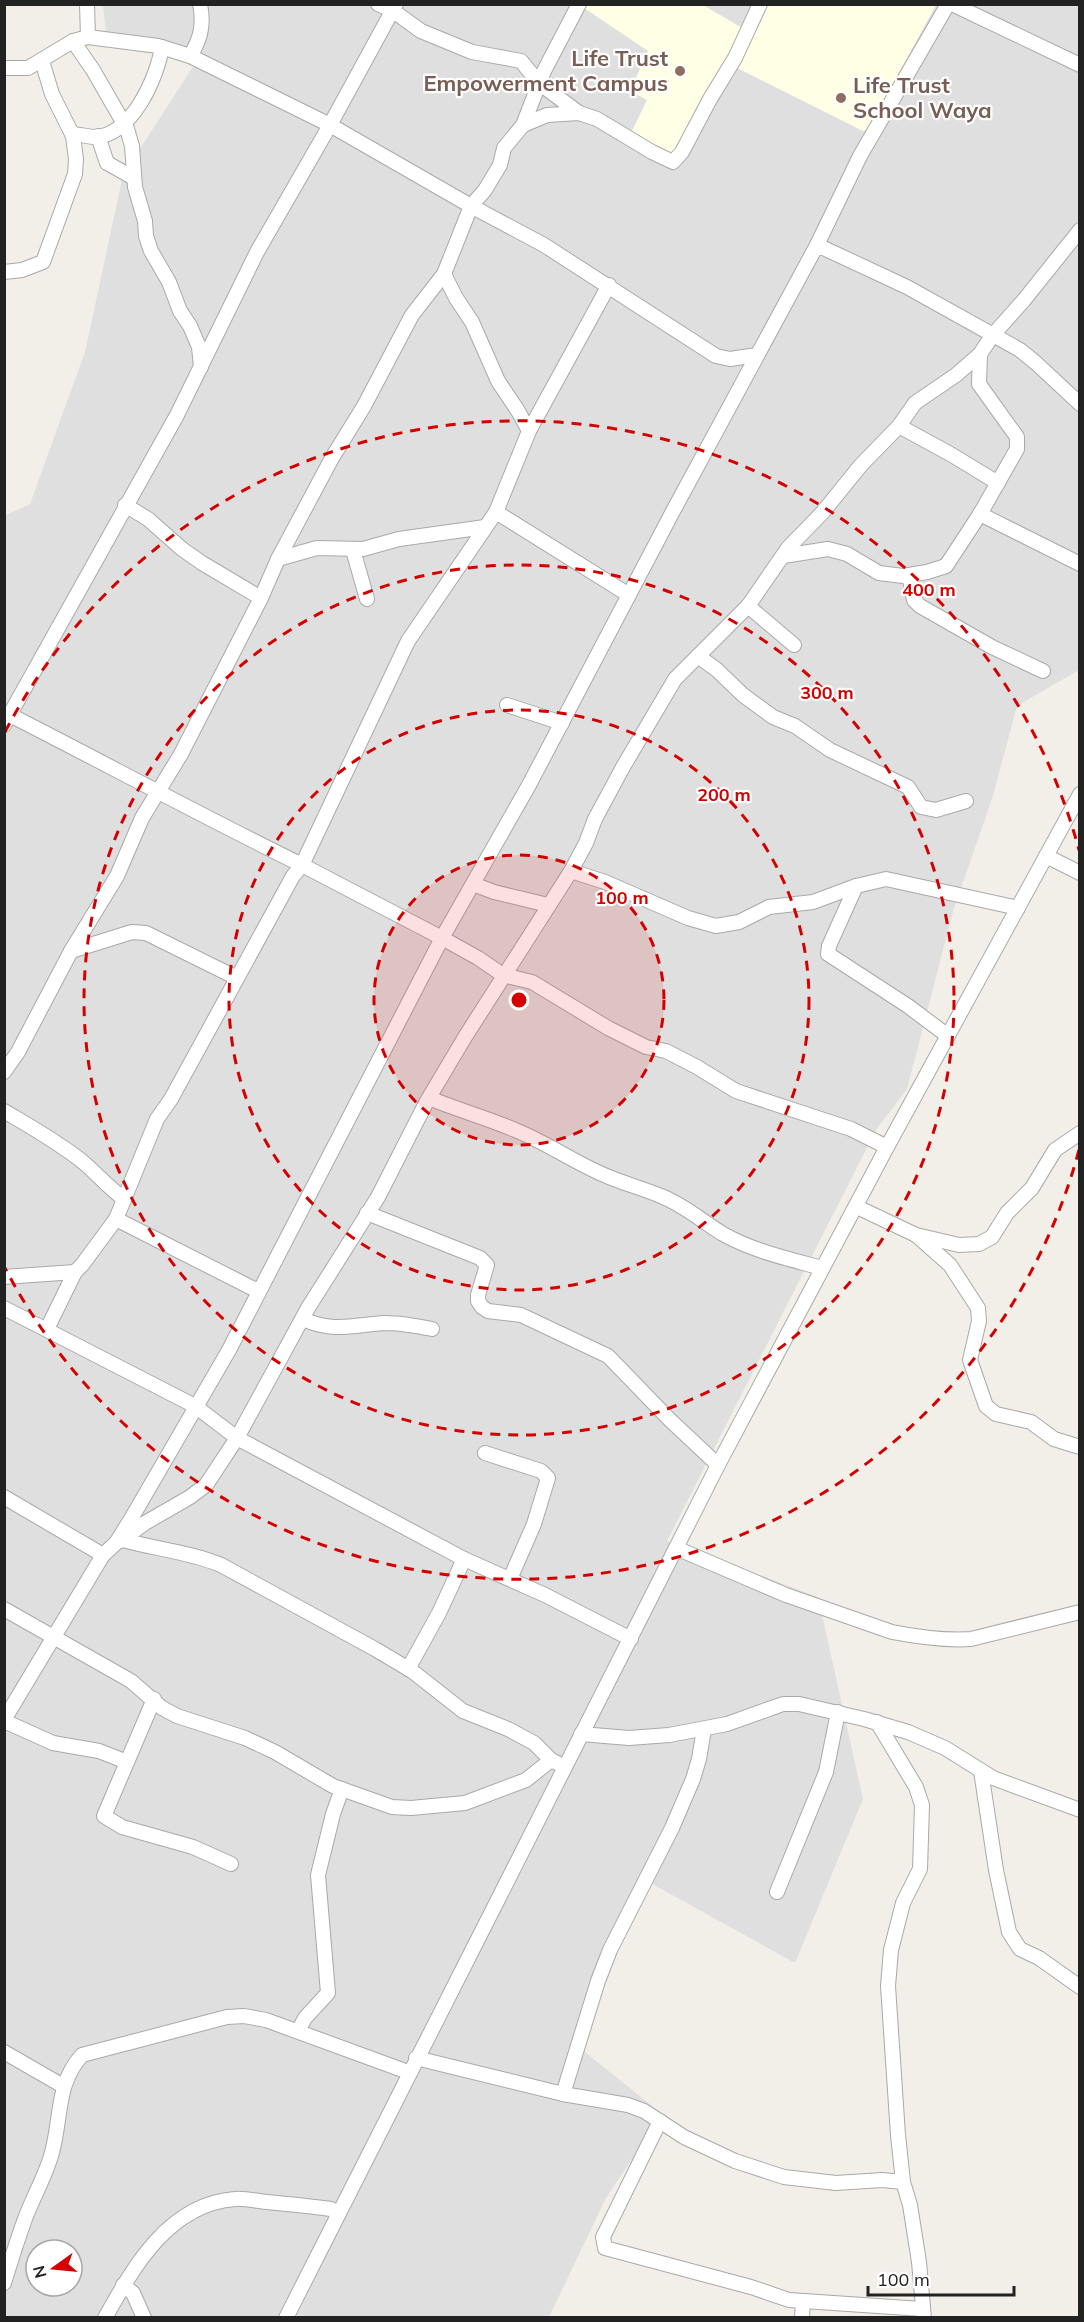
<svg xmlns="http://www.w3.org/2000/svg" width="1084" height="2322" font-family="Mulish,sans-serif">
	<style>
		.residential { fill: #e0dfdf; fill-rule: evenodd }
		.education { fill: #ffffe5 }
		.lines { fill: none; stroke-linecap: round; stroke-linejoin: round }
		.minor-casing { stroke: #a9a9a9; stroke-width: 16 }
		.minor { stroke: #fff; stroke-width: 14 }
		.ring { fill: none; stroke: #d40000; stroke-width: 3; stroke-dasharray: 10 8 }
		.education-dot { fill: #8d6e63; stroke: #fff; stroke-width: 2 }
		.labels { text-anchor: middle; stroke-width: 4.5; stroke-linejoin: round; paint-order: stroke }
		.education-label { font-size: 22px; font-weight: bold; fill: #785e54; stroke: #fff; text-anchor: end }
		.centre { fill: #d40000; stroke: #fff; stroke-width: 3 }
		.ring-label { font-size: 18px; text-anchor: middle; font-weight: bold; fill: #d40000; stroke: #fff; stroke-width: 4.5; stroke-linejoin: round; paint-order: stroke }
	</style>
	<rect width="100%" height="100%" fill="#f2efe9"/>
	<path class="residential" d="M103,5H1079V670L1017,706L992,799L954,908L907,1089L876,1130L667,1541L818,1597L863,1799L795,1963L647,1881L575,2044L662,2114L606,2198L549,2317H5L4,516L30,504L85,352L123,175L196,62L107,42ZM36,2250H72V2286H36Z"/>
	<g class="education">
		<polygon points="586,4 703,5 744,29 676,154 668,156 630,135 647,100 630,91 648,51 584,8"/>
		<polygon points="768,5 936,5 868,129 863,131 735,67"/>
	</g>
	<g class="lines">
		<g class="minor-casing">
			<g id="minor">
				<polyline points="87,4 88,37"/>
				<polyline points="378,4 392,10 421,31 472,52 521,61 539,83 579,113"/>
				<polyline points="952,4 1080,65"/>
				<polyline points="73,41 93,70 127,129 132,146 135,187 145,221 146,236 151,251 169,282 180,311 190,326 199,347 201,367"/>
				<path d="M190,56C201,39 204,24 200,4"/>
				<polyline points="4,68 28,68 73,41 88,37 158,46 190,56 330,125 471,206 544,245 716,356 730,359 757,355"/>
				<polyline points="523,125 547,115 579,113 597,119 652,152 673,162 682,152 710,99 735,58 760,4"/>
				<path d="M72,134C79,134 88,137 95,137C132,135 157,78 162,47"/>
				<polyline points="98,136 107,163 134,178"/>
				<polyline points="817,245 860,156 948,4"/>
				<polyline points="4,272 22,270 43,262 75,174 76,159 73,136 52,94 42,61"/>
				<polyline points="444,274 456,298 472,322 498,381 518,411 529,431"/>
				<polyline points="899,426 952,455 998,483"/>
				<polyline points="125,505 148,519 182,549 202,563 261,598"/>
				<polyline points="496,512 629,595"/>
				<polyline points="980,514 1080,564"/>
				<polyline points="353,550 367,599"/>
				<polyline points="783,556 828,549 847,554 879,573 903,576 927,572 946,566 980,514 1017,449 1017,437 979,384 980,354"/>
				<polyline points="278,559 317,548 363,549 399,539 485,527"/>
				<polyline points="909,575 914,600 920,606 992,647 1043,671"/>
				<polyline points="748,606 794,645"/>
				<polyline points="698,656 717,670 743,695 773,717 795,726 830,750 908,787 921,807 936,810 966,801"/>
				<polyline points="507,705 562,723"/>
				<path d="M10,715C108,765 204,817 302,865L408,641L496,512L529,431L609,285"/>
				<polyline points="4,725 177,415 257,252 330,125 396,4"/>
				<polyline points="1046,856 1080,873"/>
				<polyline points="571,871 605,882 688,918 716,926 739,922 769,907 813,902 856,886 886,879 1018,908"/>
				<polyline points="473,884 494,892 548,905"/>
				<polyline points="856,886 829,946 828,954 908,1006 948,1036"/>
				<polyline points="71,951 132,932 146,933 237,978"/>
				<polyline points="4,1072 18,1052 71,951 117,876 142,818 181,754 261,598 278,559 332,458 364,406 412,315 444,274 471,206 485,190 500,165 504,148 523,125 544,71 579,4"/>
				<path d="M429,1098C458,1110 487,1118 515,1130C548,1143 576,1164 609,1177C626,1184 644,1189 661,1196C684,1205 702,1221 723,1234C753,1251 789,1259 822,1268"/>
				<path d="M4,1111C31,1127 58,1142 83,1162C97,1174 109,1188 124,1199"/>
				<polyline points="857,1207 916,1235 959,1245 979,1244 992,1237 1007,1213 1032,1188 1055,1150 1080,1133"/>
				<polyline points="367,1213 480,1258 487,1265 478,1295 478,1301 482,1307 488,1311 521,1315 608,1356 669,1419 718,1465"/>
				<polyline points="116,1219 258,1291"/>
				<polyline points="916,1235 950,1265 978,1308 979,1321 970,1360 986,1406 996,1414 1031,1422 1054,1439 1080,1447"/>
				<polyline points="4,1277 75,1272 82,1265 116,1219 157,1119 171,1099 293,876 302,865 442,938 478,958 503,975 532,982 608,1028 646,1047 666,1051 697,1067 736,1091 851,1129 887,1147"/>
				<polyline points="4,1308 195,1406 237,1438 464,1559 545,1595 631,1639"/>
				<path d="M303,1319C333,1333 354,1325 385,1323C401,1323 417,1326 432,1329"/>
				<polyline points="47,1329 75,1272"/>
				<polyline points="485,1453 541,1471 548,1478 534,1524 510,1579"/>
				<polyline points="4,1497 103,1555"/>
				<path d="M123,1540C155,1549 190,1552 221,1565L375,1649L412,1671L463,1711L508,1729L534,1743L551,1760L559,1764"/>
				<polyline points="120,1541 145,1523 190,1497 206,1485 212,1476 237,1438 308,1308 378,1197 427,1101 465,1037 571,871 586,843 595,819 623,767 675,679 748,606 788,548 823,512 861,465 899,426 915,403 956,375 980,354 992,336 1024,300 1080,230"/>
				<path d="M676,1548L786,1595L892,1632C918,1637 945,1641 971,1639L1080,1612"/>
				<polyline points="4,1609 131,1681 162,1708 177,1716 245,1738 275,1752 333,1786 392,1807 411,1808 465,1803 526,1780 551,1760"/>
				<polyline points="408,1669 439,1613 464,1559"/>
				<polyline points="154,1699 104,1816 122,1827 193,1847 231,1864"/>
				<polyline points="4,1720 103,1555 116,1543 131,1519 229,1350 442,938 529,785 672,513 817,245 907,287 1020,350 1036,363 1080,404"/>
				<polyline points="4,1721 53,1743 99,1751 127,1762"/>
				<polyline points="877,1722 916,1787 922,1805 920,1869 903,1903 891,1950 888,1986 898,2135 903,2182 910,2205 919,2262 924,2318"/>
				<polyline points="581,1734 629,1738 669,1735 727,1724 783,1704 799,1704 864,1719 908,1732 945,1748 993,1778 1080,1810"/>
				<polyline points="981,1771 996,1870 1009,1932 1020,1949 1039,1958 1080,1987"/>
				<polyline points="777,1892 826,1772 838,1712"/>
				<polyline points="298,2031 305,2018 328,1993 318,1875 333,1814 342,1789"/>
				<polyline points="4,2052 63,2086"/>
				<polyline points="416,2058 563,2094 628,2105 644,2111 684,2137 735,2161 784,2177 836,2183 882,2180 903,2182"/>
				<polyline points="563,2094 598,1981 610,1950 672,1828 693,1779 699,1759 704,1729"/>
				<polyline points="660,2121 603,2237 605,2248 751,2287 789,2300 922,2309"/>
				<path d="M4,2283C11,2260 18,2238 26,2216C34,2196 45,2176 51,2156C62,2120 55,2085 82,2055L227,2017L244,2016L266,2020L408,2072"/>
				<polyline points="123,2285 133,2293 144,2318"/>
				<path d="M105,2318C134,2266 169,2204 235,2199C245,2198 256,2201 267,2202C288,2204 309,2206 331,2209L338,2214"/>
				<polyline points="286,2318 718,1465 887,1147 1080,794"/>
				<polyline points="802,2318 803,2301"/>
			</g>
		</g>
		<use href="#minor" class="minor"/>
	</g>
	<circle cx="519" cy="1000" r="145" fill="#d40000" fill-opacity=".12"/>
	<g class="ring">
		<circle cx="519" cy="1000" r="145"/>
		<circle cx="519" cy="1000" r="290"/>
		<circle cx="519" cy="1000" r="435"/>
		<path d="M1079 1150A580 580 0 0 1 5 1268M5 732A580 580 0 0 1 1079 850"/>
	</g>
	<g class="education-dot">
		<circle cx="680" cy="71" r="6"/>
		<circle cx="841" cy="98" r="6"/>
	</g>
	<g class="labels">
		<g class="education-label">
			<text x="668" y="66">Life Trust<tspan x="668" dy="25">Empowerment Campus</tspan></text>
			<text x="853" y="93" text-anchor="start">Life Trust<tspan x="853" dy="25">School Waya</tspan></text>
		</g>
	</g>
	<circle cx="519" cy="1000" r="9" class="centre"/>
	<g class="ring-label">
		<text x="929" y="596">400 m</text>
		<text x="827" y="699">300 m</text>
		<text x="724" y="801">200 m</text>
		<text x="622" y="904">100 m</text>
	</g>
	<rect width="1084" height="2322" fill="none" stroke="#222222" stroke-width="12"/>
	<g transform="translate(54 2268) rotate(255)"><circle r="28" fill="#ffffff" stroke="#a7a7a7" stroke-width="1.5"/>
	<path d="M0-4.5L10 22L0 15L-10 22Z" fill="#d40000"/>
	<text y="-9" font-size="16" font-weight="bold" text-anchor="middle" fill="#222222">N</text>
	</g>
	<path d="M868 2286v9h146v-9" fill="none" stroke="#222222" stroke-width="3"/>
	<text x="877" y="2286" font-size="18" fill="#222222" stroke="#ffffff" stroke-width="4.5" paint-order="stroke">100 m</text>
</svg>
